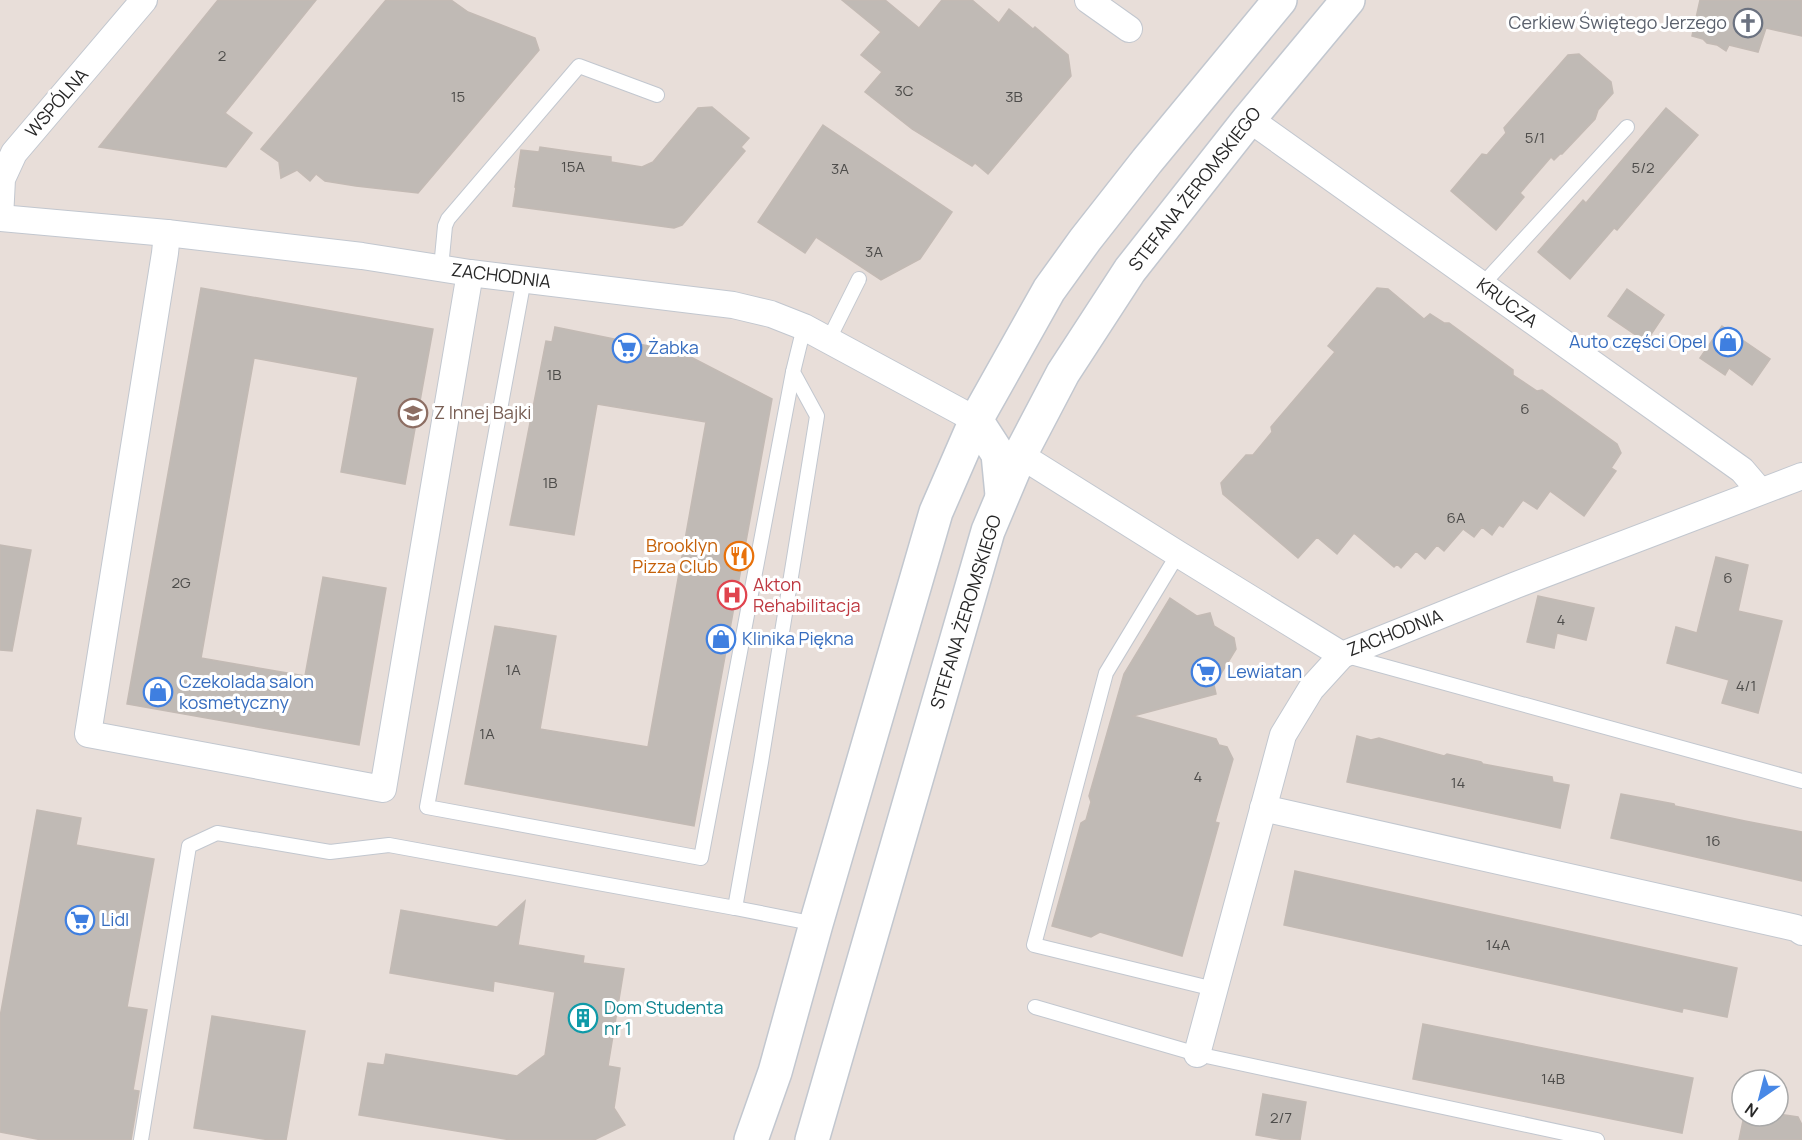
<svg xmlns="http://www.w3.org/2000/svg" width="1802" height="1140" font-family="Manrope,sans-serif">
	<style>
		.building { fill: #c0bab5; stroke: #c3bab4; stroke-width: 1.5 }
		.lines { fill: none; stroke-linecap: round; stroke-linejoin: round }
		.lane-casing { stroke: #c2c7cf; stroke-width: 16 }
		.street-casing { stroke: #c2c7cf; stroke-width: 28 }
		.secondary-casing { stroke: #c2c7cf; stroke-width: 36 }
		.lane { stroke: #fff; stroke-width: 14 }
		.street { stroke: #fff; stroke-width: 26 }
		.secondary { stroke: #fff; stroke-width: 33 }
		.labels { text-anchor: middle; stroke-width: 6; stroke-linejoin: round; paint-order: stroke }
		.number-label { font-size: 15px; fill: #4d4c4a }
		.worship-label { font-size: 18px; fill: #5b616d; stroke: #fff; text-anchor: end }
		.street-label { font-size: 18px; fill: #272727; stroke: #fff }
		.shop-label { font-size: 18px; fill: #366cbe; stroke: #fff; text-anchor: start }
		.education-label { font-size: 18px; fill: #785e54; stroke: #fff; text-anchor: start }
		.food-label { font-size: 18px; fill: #c56008; stroke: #fff; text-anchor: end }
		.health-label { font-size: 18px; fill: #be3a42; stroke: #fff; text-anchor: start }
		.culture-label { font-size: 18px; fill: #0d838f; stroke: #fff; text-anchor: start }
	</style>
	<rect width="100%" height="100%" fill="#e8ded9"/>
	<g class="building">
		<polygon points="218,0 316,0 225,113 252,133 226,167 99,147"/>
		<polygon points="386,0 451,0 468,12 535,38 539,50 418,193 356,186 325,181 316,174 310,181 297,170 281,178 279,162 261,149"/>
		<polygon points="842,0 885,0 919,28 942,0 972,0 999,23 1009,9 1033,29 1035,27 1068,55 1071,76 988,174 975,163 972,166 912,129 865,92 882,72 861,55 881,32"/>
		<polygon points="1700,0 1802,0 1802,36 1766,28 1758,52 1729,45 1726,51 1717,45 1707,43 1703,39 1692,36"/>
		<polygon points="1579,54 1611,82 1613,93 1598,110 1595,119 1562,154 1560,154 1554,160 1551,157 1520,193 1524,197 1496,230 1451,191 1482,154 1487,155 1506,133 1504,128 1568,55"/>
		<polygon points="712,107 749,138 741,147 745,151 682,225 674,228 513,206 516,187 515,187 521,150 539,152 540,147 581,153 611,157 611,162 642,167 653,162 698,108"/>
		<polygon points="1666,108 1698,135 1617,230 1614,228 1570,279 1538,252 1583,200 1586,203"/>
		<polygon points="823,125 952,212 920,259 881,280 816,237 805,253 758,222"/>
		<polygon points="201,288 433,329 405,484 341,472 358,377 254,358 240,436 201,658 305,676 323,577 386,588 359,745 127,704"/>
		<polygon points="1377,288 1388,289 1424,319 1430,314 1444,323 1449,323 1513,370 1513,375 1537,391 1542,390 1617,444 1621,453 1611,468 1616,471 1584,516 1550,491 1537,509 1523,500 1503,527 1499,525 1492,535 1482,527 1474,537 1463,529 1444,551 1437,545 1425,559 1416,551 1401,568 1397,564 1394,567 1354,533 1337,554 1317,537 1298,558 1223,494 1221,483 1246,455 1253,455 1272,432 1271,427 1335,352 1328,346"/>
		<polygon points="1627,289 1664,315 1646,342 1608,316"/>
		<polygon points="1722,326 1770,359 1752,385 1729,368 1725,375 1700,358"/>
		<polygon points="555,327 683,353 772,399 694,826 465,784 495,626 556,636 540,729 648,747 706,422 597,404 574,535 510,525 546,341 552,342"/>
		<polygon points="0,545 31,550 12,651 0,650"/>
		<polygon points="1716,557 1748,565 1738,611 1782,621 1758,713 1722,703 1729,680 1667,663 1676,627 1697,633"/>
		<polygon points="1538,596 1594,608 1586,640 1557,633 1554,648 1527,642"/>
		<polygon points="1170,598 1197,616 1210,613 1214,626 1234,638 1236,649 1214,685 1216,694 1133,716 1216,739 1219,745 1227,747 1233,759 1215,822 1219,823 1182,956 1100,932 1091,937 1052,926 1081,823 1086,820 1091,802 1089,796 1124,674"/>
		<polygon points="1357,736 1371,740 1379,738 1444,756 1447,754 1481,762 1483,764 1552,777 1553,782 1569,785 1560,828 1347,782"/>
		<polygon points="1621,794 1674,804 1675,806 1745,821 1802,832 1802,881 1611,838"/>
		<polygon points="37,810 81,818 76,845 154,859 127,1007 147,1010 133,1090 139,1091 131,1140 42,1140 0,1132 0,1017"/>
		<polygon points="1295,871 1737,968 1727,1017 1683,1008 1682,1012 1284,925"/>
		<polygon points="525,901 518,945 584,956 583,963 624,969 608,1066 620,1068 614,1108 625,1125 594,1140 511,1140 359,1115 368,1063 384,1065 386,1054 517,1076 545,1055 555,992 494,981 493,991 390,973 401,910 497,927"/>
		<polygon points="212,1016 305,1031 286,1140 270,1140 194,1128"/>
		<polygon points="1423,1024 1693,1078 1682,1133 1413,1079"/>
		<polygon points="1263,1094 1306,1102 1300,1140 1285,1140 1256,1135"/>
		<polygon points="1778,1114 1798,1117 1802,1125 1802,1140 1739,1140 1744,1116 1778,1116"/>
	</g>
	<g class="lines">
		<g class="lane-casing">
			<g id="lane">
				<polyline points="441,268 445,226 448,219 579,66 657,95"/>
				<polyline points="524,279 427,807 701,858 793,372"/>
				<polyline points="1482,285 1627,127"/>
				<polyline points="829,339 859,279"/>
				<polyline points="1178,554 1106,673 1034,945 1214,989"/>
				<polyline points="1347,656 1802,781"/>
				<polyline points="735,908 816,924"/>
				<polyline points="1035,1007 1197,1054 1597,1140"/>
				<polyline points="141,1140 189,846 217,833 330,852 389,845 735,908 761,762 817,416 793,372 804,327"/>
			</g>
		</g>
		<g class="street-casing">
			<g id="street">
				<polyline points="1088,0 1129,29"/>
				<polyline points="1249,119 1742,470 1760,491"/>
				<polyline points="0,218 167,233 362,256 470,273 733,305 771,314 804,327 976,420"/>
				<polyline points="0,218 2,179 14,153 144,0"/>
				<polyline points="167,233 165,253 88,734 383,789 470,273"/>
				<polyline points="1020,455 1178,554 1342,655 1516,585 1802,476"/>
				<polyline points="1263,808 1796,928 1802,932"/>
				<polyline points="1197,1054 1283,735 1311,689 1342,655"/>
			</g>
		</g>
		<g class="secondary-casing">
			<g id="secondary">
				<polyline points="976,420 998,454 1002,495"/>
				<polyline points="751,1140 775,1072 816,924 936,512 976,420 1049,290 1085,240 1147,161 1280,0"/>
				<polyline points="812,1140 988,531 1020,455 1063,373 1130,270 1249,119 1348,0"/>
			</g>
		</g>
		<use href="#lane" class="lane"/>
		<use href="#street" class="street"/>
		<use href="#secondary" class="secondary"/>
	</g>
	<defs>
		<g id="church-ring" transform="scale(1.5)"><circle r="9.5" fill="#fff" stroke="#6b7280" stroke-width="1.5"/><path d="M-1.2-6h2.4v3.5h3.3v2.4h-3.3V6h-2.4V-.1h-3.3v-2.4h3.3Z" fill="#6b7280"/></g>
		<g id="shop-ring" transform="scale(1.5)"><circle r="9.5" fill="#fff" stroke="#3f7fe0" stroke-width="1.5"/><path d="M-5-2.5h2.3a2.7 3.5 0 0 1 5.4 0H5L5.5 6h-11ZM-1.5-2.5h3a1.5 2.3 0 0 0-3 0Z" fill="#3f7fe0"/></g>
		<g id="supermarket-ring" transform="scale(1.5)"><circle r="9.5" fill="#fff" stroke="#3f7fe0" stroke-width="1.5"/><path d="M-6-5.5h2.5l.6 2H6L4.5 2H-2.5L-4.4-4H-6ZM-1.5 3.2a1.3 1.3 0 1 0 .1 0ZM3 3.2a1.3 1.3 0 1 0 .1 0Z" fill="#3f7fe0"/></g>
		<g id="school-ring" transform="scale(1.5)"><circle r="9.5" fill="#fff" stroke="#8d6e63" stroke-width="1.5"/><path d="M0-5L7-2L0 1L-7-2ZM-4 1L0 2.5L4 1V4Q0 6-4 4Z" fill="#8d6e63"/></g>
		<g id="restaurant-ring" transform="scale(1.5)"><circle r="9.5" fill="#fff" stroke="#e8710a" stroke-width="1.5"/><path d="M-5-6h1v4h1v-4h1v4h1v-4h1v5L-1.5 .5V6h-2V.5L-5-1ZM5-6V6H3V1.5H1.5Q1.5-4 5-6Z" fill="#e8710a"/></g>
		<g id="hospital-ring" transform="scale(1.5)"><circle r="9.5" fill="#fff" stroke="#e0444e" stroke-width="1.5"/><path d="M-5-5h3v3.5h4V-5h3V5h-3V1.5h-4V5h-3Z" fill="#e0444e"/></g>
		<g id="building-ring" transform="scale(1.5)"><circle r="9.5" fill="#fff" stroke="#0f9aa8" stroke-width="1.5"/><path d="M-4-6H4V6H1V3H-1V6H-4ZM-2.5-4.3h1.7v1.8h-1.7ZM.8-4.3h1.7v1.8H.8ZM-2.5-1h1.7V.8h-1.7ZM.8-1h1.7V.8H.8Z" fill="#0f9aa8"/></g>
	</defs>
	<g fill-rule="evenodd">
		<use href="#church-ring" x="1748" y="23"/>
		<use href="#shop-ring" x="1728" y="342"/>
		<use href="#supermarket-ring" x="627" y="348"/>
		<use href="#school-ring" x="413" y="413"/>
		<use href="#restaurant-ring" x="739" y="556"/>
		<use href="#hospital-ring" x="732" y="595"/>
		<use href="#shop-ring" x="721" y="639"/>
		<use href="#supermarket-ring" x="1206" y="672"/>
		<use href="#shop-ring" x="158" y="692"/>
		<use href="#supermarket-ring" x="80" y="920"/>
		<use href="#building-ring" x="583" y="1018"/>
	</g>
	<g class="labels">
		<g class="number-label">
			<text x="222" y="61">2</text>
			<text x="904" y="96">3C</text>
			<text x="458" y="102">15</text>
			<text x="1014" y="102">3B</text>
			<text x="1535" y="143">5/1</text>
			<text x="573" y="172">15A</text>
			<text x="1643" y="173">5/2</text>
			<text x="840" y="174">3A</text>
			<text x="874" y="257">3А</text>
			<text x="554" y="380">1B</text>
			<text x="1525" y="414">6</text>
			<text x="550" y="488">1B</text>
			<text x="1456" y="523">6A</text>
			<text x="1728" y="583">6</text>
			<text x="181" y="588">2G</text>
			<text x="1561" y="625">4</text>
			<text x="513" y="675">1A</text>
			<text x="1746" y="691">4/1</text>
			<text x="487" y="739">1A</text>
			<text x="1198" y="782">4</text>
			<text x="1458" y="788">14</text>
			<text x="1713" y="846">16</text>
			<text x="1498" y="950">14A</text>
			<text x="1553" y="1084">14B</text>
			<text x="1281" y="1123">2/7</text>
		</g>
		<g class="worship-label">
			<text x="1727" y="29">Cerkiew Świętego Jerzego</text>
		</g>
		<g class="street-label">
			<text transform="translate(57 103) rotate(-49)" y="6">WSPÓLNA</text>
			<text transform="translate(1195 189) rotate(-52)" y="6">STEFANA ŻEROMSKIEGO</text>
			<text transform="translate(501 276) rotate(7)" y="6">ZACHODNIA</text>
			<text transform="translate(1507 303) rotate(36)" y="6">KRUCZA</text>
			<text transform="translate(966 612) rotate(-73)" y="6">STEFANA ŻEROMSKIEGO</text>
			<text transform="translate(1395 633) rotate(-21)" y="6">ZACHODNIA</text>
		</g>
		<g class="shop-label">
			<text x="1707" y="348" text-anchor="end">Auto części Opel</text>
			<text x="648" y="354">Żabka</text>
			<text x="742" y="645">Klinika Piękna</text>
			<text x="1227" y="678">Lewiatan</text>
			<text x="179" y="688">Czekolada salon<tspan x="179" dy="21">kosmetyczny</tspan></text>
			<text x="101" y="926">Lidl</text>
		</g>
		<g class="education-label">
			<text x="434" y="419">Z Innej Bajki</text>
		</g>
		<g class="food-label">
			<text x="718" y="552">Brooklyn<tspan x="718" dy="21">Pizza Club</tspan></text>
		</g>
		<g class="health-label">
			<text x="753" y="591">Akton<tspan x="753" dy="21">Rehabilitacja</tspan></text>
		</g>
		<g class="culture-label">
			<text x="604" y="1014">Dom Studenta<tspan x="604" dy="21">nr 1</tspan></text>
		</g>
	</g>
	<g transform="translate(1760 1098) rotate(215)"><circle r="28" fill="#ffffff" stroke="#a9a9a9" stroke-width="1.5"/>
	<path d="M0-4.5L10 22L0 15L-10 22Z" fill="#4888e6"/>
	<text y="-9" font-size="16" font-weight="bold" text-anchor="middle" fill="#272727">N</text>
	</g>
</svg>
